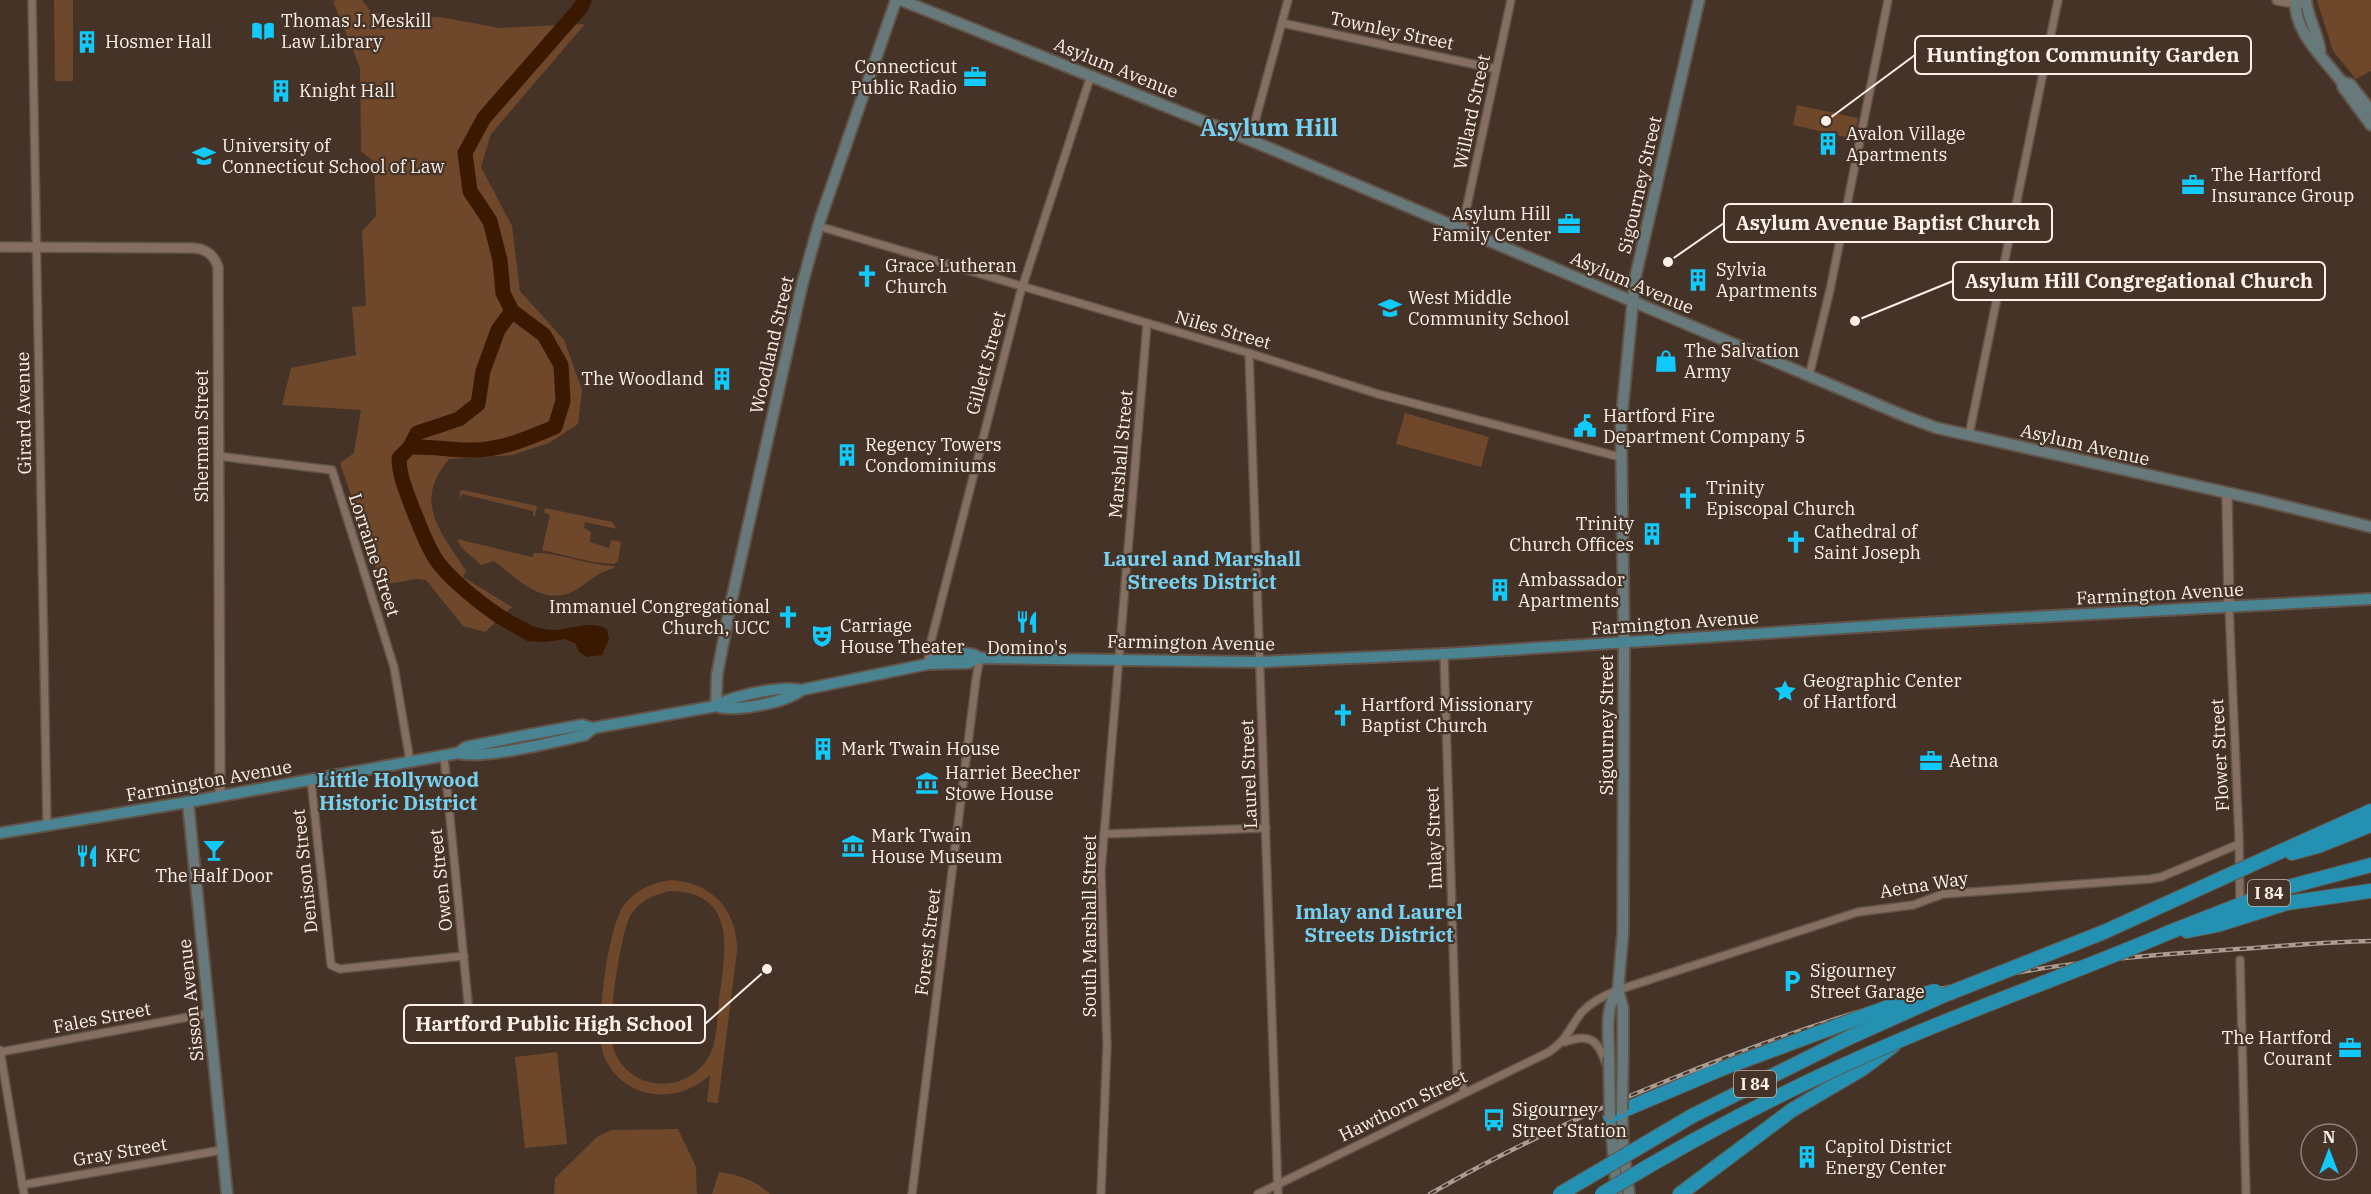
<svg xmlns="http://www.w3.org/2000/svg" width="2371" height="1194" font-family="'IBM Plex Serif',serif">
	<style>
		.green { fill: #6f472b; fill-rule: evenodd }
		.water { fill: #3b1900 }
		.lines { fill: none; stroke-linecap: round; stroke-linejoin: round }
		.river { stroke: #3b1900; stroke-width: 15 }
		.minor-casing { stroke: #625348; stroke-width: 10 }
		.tertiary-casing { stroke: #625348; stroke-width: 12 }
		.secondary-casing { stroke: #625348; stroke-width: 14 }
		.primary-casing { stroke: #625348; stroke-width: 14 }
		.motorway-casing { stroke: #625348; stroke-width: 16 }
		.minor { stroke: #846f62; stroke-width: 7 }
		.tertiary { stroke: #846f62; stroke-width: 9 }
		.secondary { stroke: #67797a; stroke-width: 10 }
		.primary { stroke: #4a8392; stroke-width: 10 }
		.motorway { stroke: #2491b2; stroke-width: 14 }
		.rail-casing { stroke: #aa9c92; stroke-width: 4.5 }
		.rail { stroke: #453328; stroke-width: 2; stroke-dasharray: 7; stroke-linecap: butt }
		.secondary-bridge-casing { stroke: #625348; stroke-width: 14; stroke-linecap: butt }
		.motorway-bridge-casing { stroke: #625348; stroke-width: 16; stroke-linecap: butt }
		.secondary-bridge { stroke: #67797a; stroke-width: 10 }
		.motorway-bridge { stroke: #2491b2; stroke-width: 14 }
		.labels { text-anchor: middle; stroke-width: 4.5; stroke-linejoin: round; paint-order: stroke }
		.shield { fill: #453328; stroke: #c6b8af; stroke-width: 1.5 }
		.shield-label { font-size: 16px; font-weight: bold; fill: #fdf1e9 }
		.poi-label { font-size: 18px; fill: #fdf1e9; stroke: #453328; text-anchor: start }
		.street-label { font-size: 18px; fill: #fdf1e9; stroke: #453328 }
		.neighbourhood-label { font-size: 20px; font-weight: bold; fill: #75d2f3; stroke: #453328 }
		.district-label { font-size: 24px; font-weight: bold; fill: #75d2f3; stroke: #453328 }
		.leader { fill: none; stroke: #fdf1e9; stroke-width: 2 }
		.callout-dot { fill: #fdf1e9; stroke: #453328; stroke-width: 2 }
		.callout { fill: #453328; stroke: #fdf1e9; stroke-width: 2 }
		.callout-label { font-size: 20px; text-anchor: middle; font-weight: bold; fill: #fdf1e9 }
	</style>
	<rect width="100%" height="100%" fill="#453328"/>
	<g class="green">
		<polygon points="54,0 73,0 73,81 55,81"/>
		<path d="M336,0H362L371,12L403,17H440L499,28L585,24L491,134L481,167L512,226L520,291L564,340L582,390L578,424L549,443L512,455L449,459C412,503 441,531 466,571L463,577L512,607L485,632L463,626L426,580L417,579L381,585L340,463L354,453L361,410L282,405L291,368L356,355L352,307L366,306L362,231L376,216L374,162L361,151L360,68L333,1Z"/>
		<polygon points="2317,0 2371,0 2371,71 2356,79 2333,51"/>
		<polygon points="1797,105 1858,118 1854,139 1793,125"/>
		<polygon points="1405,413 1489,437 1481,467 1396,444"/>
		<polygon points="463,490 537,506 535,516 533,516 533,511 462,494 459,500 460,491"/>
		<polygon points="545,508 612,522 617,529 585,522 584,528 591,532 590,542 609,548 611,540 621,542 618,561 614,564 593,562 542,550 550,515 544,513"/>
		<path d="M457,539L532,557L534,553C560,552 586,565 613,566L615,568C600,571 591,580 579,588C546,610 519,580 494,561L481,565L461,547Z"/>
		<path d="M671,880C712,882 738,911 737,951L718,1103L707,1102L710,1075C677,1106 622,1100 604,1056C594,1031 608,926 624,905C635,890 652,883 671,880ZM671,891C739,893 725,953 719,999C717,1019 718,1044 706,1061C685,1092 637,1091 618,1059C614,1052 612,1045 611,1037C609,1017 621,927 632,913C641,900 655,894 671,891Z"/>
		<polygon points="557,1052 567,1144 525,1148 515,1057"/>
		<polygon points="678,1129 696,1167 697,1194 554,1194 555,1178 598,1136 612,1130"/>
		<path d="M719,1172C739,1175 755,1180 770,1194H712Z"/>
	</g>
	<path class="water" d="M512,617C525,624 540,630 554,630C572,629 590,620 607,629L609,639L602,655L587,657L579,652L575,643L564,639L546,642L527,641L503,626Z"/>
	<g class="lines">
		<g class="river">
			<polyline points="410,447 417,433 459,419 478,404 483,371 498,330 512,311"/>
			<path d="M525,630C499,620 450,581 435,558C425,542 419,524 412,507C406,490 399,476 399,458L410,447C431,446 450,450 470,450C500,451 528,438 555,427L563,401L561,365L544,335L512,311L503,293L500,260L490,221L470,191L465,153L484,118L581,7L584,0"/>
		</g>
		<g class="minor-casing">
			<g id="minor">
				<polyline points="32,0 47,826"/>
				<polyline points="1282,23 1496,69"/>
				<polyline points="1250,140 1288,0"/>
				<polyline points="818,226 1249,353 1378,394 1620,457"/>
				<polyline points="1462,229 1511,0"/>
				<polyline points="1249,353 1278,1194"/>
				<polyline points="1809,376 1830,290 1888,0"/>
				<polyline points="1969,435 2058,0"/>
				<polyline points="218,456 332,470 394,667 410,761"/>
				<polyline points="2229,606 2239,838 2240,902"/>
				<polyline points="1444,654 1457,1073 1465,1092"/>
				<polyline points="928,664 929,649 1020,294 1091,75"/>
				<polyline points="444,756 468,1002"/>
				<polyline points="311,780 331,965 340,969 464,956"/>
				<polyline points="1104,834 1266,828"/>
				<polyline points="2240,960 2246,1194"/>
				<path d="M1564,1042C1589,1033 1598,1039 1606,1064"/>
				<polyline points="0,1050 24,1194"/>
				<polyline points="0,1052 210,1013"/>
				<polyline points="22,1185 222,1150"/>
				<polyline points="912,1194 976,679 980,658"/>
				<polyline points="1101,1194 1107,1045 1101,871 1147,324"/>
				<path d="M1258,1194L1549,1052C1569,1038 1569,1028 1582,1012C1592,1001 1605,995 1618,990L1858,912L1913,905L1943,894L2150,879L2161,877L2239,844"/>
			</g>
		</g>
		<g class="tertiary-casing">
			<g id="tertiary">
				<polyline points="2277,0 2301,4"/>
				<path d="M0,247L194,248C207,249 214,255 218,267L220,796"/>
				<polyline points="2227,493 2229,606"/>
			</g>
		</g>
		<g class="secondary-casing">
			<g id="secondary">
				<polyline points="901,0 1250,140 1907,417 1937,428 1969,435 2260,500 2371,527"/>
				<path d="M2295,0C2295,34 2323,57 2342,82L2343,87L2371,125"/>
				<path d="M2306,0C2307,17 2321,41 2320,52"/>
				<polyline points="2342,82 2350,84 2371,111"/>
				<polyline points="716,706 717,675 730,607 802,285 820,220 896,0"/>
				<polyline points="188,802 227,1194"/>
				<polyline points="1623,1051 1623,1008 1618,990 1623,932 1624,644 1621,424 1635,279 1699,0"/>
				<path d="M1609,1057C1609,1035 1604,1008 1618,990"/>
				<polyline points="1622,1110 1623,1147 1629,1194"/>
				<polyline points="1610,1116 1617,1194"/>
			</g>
		</g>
		<g class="primary-casing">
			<g id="primary">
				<path d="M928,664C939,653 968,649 980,658"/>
				<path d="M716,706C732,713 788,702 801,690"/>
				<path d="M458,753L466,747L527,735L582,725L593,728L716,706C731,696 783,685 801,690L928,664L968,663L980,658L1260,662L1444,654L1922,623L2371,599"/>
				<path d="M0,833L188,802L458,753C484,760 556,741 585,735L593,728"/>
			</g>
		</g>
		<g class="motorway-casing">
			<g id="motorway">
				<polyline points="2292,853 2318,846 2371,825"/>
				<polyline points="2275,854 2371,811"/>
				<polyline points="2187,931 2217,925 2287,903 2371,891"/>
				<polyline points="2170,932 2280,889 2371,865"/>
				<polyline points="1610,1116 1721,1069"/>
				<polyline points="1680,1194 1792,1110 1862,1069 1894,1045"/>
			</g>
		</g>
		<use href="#minor" class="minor"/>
		<use href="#tertiary" class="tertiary"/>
		<use href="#secondary" class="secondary"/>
		<use href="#primary" class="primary"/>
		<use href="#motorway" class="motorway"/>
		<g class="rail-casing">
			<path id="rail" d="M1430,1194C1507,1149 1589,1112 1671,1079C1786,1033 1904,992 2026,971C2096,959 2167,954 2238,949C2282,946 2326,942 2371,941"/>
		</g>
		<use href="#rail" class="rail"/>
		<g class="secondary-bridge-casing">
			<g id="secondary-bridge">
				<polyline points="1609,1057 1610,1116"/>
				<polyline points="1622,1110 1623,1051"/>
			</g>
		</g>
		<g class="motorway-bridge-casing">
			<g id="motorway-bridge">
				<polyline points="1721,1069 1915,997 1935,991"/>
				<polyline points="1560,1194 1692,1116 1846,1039 1942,996 2104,932 2275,854"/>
				<path d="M1602,1194C1696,1136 1795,1085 1896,1042C1986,1003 2079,971 2170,932"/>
			</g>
		</g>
		<use href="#secondary-bridge" class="secondary-bridge"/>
		<use href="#motorway-bridge" class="motorway-bridge"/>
	</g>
	<defs>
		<g id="library-bare" transform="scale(1.8)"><path d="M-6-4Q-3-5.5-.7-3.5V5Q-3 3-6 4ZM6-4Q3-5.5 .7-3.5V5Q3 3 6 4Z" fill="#11cafb" stroke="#453328" stroke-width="2.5" paint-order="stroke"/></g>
		<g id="building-bare" transform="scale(1.8)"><path d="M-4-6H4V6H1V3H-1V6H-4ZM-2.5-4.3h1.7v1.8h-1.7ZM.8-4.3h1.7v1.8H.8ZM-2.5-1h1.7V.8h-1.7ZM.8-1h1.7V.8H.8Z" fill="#11cafb" stroke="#453328" stroke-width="2.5" paint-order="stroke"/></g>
		<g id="office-bare" transform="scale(1.8)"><path d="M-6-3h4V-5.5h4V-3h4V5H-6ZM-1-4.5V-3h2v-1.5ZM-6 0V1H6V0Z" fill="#11cafb" stroke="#453328" stroke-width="2.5" paint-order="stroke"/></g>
		<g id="university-bare" transform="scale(1.8)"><path d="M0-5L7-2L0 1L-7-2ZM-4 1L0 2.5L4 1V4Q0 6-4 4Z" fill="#11cafb" stroke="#453328" stroke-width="2.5" paint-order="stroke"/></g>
		<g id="church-bare" transform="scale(1.8)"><path d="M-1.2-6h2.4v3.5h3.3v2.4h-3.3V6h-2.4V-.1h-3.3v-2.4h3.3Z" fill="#11cafb" stroke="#453328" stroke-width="2.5" paint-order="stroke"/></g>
		<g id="school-bare" transform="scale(1.8)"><path d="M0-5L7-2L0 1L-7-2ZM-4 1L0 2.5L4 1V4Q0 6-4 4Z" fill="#11cafb" stroke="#453328" stroke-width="2.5" paint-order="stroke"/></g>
		<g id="shop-bare" transform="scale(1.8)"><path d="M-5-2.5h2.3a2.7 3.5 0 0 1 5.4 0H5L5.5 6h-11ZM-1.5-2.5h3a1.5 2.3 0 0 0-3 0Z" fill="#11cafb" stroke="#453328" stroke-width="2.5" paint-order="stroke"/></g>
		<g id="civic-bare" transform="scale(1.8)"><path d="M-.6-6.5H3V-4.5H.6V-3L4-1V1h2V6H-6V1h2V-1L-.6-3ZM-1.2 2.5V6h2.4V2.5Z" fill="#11cafb" stroke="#453328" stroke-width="2.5" paint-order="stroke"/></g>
		<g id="restaurant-bare" transform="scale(1.8)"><path d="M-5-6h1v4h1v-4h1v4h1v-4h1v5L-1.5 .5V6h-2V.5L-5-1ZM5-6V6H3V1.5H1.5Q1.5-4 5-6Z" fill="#11cafb" stroke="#453328" stroke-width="2.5" paint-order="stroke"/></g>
		<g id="theatre-bare" transform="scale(1.8)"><path d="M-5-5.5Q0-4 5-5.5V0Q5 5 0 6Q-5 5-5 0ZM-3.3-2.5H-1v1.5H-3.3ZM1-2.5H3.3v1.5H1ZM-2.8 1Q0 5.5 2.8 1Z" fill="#11cafb" stroke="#453328" stroke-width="2.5" paint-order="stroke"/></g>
		<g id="sight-bare" transform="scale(1.8)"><path d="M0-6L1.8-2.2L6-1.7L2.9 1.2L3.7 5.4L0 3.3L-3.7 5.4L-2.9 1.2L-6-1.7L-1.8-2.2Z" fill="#11cafb" stroke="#453328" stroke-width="2.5" paint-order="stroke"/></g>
		<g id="museum-bare" transform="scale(1.8)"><path d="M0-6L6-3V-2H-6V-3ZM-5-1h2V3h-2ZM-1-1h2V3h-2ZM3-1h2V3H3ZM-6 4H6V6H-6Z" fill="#11cafb" stroke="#453328" stroke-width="2.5" paint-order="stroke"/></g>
		<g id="bar-bare" transform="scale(1.8)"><path d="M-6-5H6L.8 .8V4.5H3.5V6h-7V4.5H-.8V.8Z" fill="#11cafb" stroke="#453328" stroke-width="2.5" paint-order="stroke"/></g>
		<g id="parking-bare" transform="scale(1.8)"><path d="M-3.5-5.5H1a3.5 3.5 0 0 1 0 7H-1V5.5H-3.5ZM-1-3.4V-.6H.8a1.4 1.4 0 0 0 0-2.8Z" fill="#11cafb" stroke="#453328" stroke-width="2.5" paint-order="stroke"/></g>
		<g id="bus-bare" transform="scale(1.8)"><path d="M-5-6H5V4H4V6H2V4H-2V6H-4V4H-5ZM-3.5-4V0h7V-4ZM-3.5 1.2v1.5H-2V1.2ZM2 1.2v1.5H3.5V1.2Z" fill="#11cafb" stroke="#453328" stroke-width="2.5" paint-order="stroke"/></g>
	</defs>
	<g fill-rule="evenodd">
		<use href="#library-bare" x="263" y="31"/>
		<use href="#building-bare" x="87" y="42"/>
		<use href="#office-bare" x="975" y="77"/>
		<use href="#building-bare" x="281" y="91"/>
		<use href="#building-bare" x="1828" y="144"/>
		<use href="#university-bare" x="204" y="156"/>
		<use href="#office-bare" x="2193" y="185"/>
		<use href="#office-bare" x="1569" y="224"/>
		<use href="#church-bare" x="867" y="276"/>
		<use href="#building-bare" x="1698" y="280"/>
		<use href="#school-bare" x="1390" y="308"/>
		<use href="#shop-bare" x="1666" y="361"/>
		<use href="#building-bare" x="722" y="379"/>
		<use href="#civic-bare" x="1585" y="426"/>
		<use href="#building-bare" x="847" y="455"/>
		<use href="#church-bare" x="1688" y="498"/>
		<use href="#building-bare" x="1652" y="534"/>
		<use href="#church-bare" x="1796" y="542"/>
		<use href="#building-bare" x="1500" y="590"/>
		<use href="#church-bare" x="788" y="617"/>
		<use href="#restaurant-bare" x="1027" y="622"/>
		<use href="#theatre-bare" x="822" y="636"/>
		<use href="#sight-bare" x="1785" y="691"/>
		<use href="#church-bare" x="1343" y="715"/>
		<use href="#building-bare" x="823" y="749"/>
		<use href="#office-bare" x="1931" y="761"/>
		<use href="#museum-bare" x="927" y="783"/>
		<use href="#museum-bare" x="853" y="846"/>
		<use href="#bar-bare" x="214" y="850"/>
		<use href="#restaurant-bare" x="87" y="856"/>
		<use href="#parking-bare" x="1792" y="981"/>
		<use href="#office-bare" x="2350" y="1048"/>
		<use href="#bus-bare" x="1494" y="1120"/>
		<use href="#building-bare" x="1807" y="1157"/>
	</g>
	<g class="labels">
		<g class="shield">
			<rect x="2248" y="880" width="42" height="26" rx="4.5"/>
			<rect x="1734" y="1071" width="42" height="26" rx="4.5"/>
		</g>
		<g class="shield-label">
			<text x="2269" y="899">I 84</text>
			<text x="1755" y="1090">I 84</text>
		</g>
		<g class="poi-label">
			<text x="281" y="27">Thomas J. Meskill<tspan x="281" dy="21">Law Library</tspan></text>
			<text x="105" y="48">Hosmer Hall</text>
			<text x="957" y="73" text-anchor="end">Connecticut<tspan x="957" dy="21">Public Radio</tspan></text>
			<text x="299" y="97">Knight Hall</text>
			<text x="1846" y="140">Avalon Village<tspan x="1846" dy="21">Apartments</tspan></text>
			<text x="222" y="152">University of<tspan x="222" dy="21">Connecticut School of Law</tspan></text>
			<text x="2211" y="181">The Hartford<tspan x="2211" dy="21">Insurance Group</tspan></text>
			<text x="1551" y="220" text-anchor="end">Asylum Hill<tspan x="1551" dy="21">Family Center</tspan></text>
			<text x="885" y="272">Grace Lutheran<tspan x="885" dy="21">Church</tspan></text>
			<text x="1716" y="276">Sylvia<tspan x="1716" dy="21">Apartments</tspan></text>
			<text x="1408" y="304">West Middle<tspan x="1408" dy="21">Community School</tspan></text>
			<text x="1684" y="357">The Salvation<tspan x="1684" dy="21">Army</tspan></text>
			<text x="704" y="385" text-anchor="end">The Woodland</text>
			<text x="1603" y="422">Hartford Fire<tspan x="1603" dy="21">Department Company 5</tspan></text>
			<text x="865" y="451">Regency Towers<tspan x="865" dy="21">Condominiums</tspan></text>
			<text x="1706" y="494">Trinity<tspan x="1706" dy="21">Episcopal Church</tspan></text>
			<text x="1634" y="530" text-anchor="end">Trinity<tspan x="1634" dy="21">Church Offices</tspan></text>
			<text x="1814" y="538">Cathedral of<tspan x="1814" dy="21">Saint Joseph</tspan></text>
			<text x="1518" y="586">Ambassador<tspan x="1518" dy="21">Apartments</tspan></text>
			<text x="770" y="613" text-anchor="end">Immanuel Congregational<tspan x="770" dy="21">Church, UCC</tspan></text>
			<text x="840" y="632">Carriage<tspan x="840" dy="21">House Theater</tspan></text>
			<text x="1027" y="654" text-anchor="middle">Domino's</text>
			<text x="1803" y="687">Geographic Center<tspan x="1803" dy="21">of Hartford</tspan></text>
			<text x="1361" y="711">Hartford Missionary<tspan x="1361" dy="21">Baptist Church</tspan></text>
			<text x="841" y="755">Mark Twain House</text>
			<text x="1949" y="767">Aetna</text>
			<text x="945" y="779">Harriet Beecher<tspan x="945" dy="21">Stowe House</tspan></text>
			<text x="871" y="842">Mark Twain<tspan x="871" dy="21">House Museum</tspan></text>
			<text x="105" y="862">KFC</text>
			<text x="214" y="882" text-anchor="middle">The Half Door</text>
			<text x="1810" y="977">Sigourney<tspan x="1810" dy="21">Street Garage</tspan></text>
			<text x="2332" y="1044" text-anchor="end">The Hartford<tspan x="2332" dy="21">Courant</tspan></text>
			<text x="1512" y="1116">Sigourney<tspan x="1512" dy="21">Street Station</tspan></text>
			<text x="1825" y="1153">Capitol District<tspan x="1825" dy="21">Energy Center</tspan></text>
		</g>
		<g class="street-label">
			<text transform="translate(1392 31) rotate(12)" y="6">Townley Street</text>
			<text transform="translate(1116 68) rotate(22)" y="6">Asylum Avenue</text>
			<text transform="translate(1472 112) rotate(-78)" y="6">Willard Street</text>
			<text transform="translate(1640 185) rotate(-77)" y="6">Sigourney Street</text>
			<text transform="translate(1632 283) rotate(23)" y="6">Asylum Avenue</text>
			<text transform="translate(1223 330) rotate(16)" y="6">Niles Street</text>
			<text transform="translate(772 345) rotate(-77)" y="6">Woodland Street</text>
			<text transform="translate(986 363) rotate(-75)" y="6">Gillett Street</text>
			<text transform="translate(24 413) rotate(-91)" y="6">Girard Avenue</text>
			<text transform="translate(202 436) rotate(-90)" y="6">Sherman Street</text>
			<text transform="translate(2085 445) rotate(13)" y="6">Asylum Avenue</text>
			<text transform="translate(1121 454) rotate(-85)" y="6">Marshall Street</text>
			<text transform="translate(374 555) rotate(72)" y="6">Lorraine Street</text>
			<text transform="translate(2160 594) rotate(-3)" y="6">Farmington Avenue</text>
			<text transform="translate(1675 623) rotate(-4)" y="6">Farmington Avenue</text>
			<text transform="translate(1191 643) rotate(1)" y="6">Farmington Avenue</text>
			<text transform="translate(1607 725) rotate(-90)" y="6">Sigourney Street</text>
			<text transform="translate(2220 755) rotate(-93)" y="6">Flower Street</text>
			<text transform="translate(1249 774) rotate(-92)" y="6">Laurel Street</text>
			<text transform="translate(209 781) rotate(-10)" y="6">Farmington Avenue</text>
			<text transform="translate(1434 838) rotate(-92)" y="6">Imlay Street</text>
			<text transform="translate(305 871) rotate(-96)" y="6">Denison Street</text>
			<text transform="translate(441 880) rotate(-96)" y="6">Owen Street</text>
			<text transform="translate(1924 885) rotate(-9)" y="6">Aetna Way</text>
			<text transform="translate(1090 926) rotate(-90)" y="6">South Marshall Street</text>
			<text transform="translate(928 942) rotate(-83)" y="6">Forest Street</text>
			<text transform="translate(191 1000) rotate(-96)" y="6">Sisson Avenue</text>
			<text transform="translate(102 1018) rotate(-11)" y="6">Fales Street</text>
			<text transform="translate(1403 1106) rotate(-26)" y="6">Hawthorn Street</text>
			<text transform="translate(120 1152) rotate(-10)" y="6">Gray Street</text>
		</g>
		<g class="neighbourhood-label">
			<text x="1202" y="566">Laurel and Marshall<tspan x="1202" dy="23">Streets District</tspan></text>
			<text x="398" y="787">Little Hollywood<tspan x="398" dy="23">Historic District</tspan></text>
			<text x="1379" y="919">Imlay and Laurel<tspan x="1379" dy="23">Streets District</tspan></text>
		</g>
		<g class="district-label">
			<text x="1269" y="136">Asylum Hill</text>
		</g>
	</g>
	<path class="leader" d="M1826 121L1915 55M1668 262L1724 223M1855 321L1953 281M767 969L705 1024"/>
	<g class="callout-dot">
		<circle cx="1826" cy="121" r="6"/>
		<circle cx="1668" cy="262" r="6"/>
		<circle cx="1855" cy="321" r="6"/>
		<circle cx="767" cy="969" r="6"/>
	</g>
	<g class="callout">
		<rect x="1915" y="36" width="336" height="38" rx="6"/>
		<rect x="1724" y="204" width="328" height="38" rx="6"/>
		<rect x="1953" y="262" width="372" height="38" rx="6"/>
		<rect x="404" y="1005" width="301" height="38" rx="6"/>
	</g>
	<g class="callout-label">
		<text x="2083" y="62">Huntington Community Garden</text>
		<text x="1888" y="230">Asylum Avenue Baptist Church</text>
		<text x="2139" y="288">Asylum Hill Congregational Church</text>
		<text x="554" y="1031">Hartford Public High School</text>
	</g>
	<g transform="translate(2329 1152)"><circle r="28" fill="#453328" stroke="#8f7f75" stroke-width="1.5"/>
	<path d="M0-4.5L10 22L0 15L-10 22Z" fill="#11cafb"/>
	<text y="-9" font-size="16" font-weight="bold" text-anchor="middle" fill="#fdf1e9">N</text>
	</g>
</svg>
